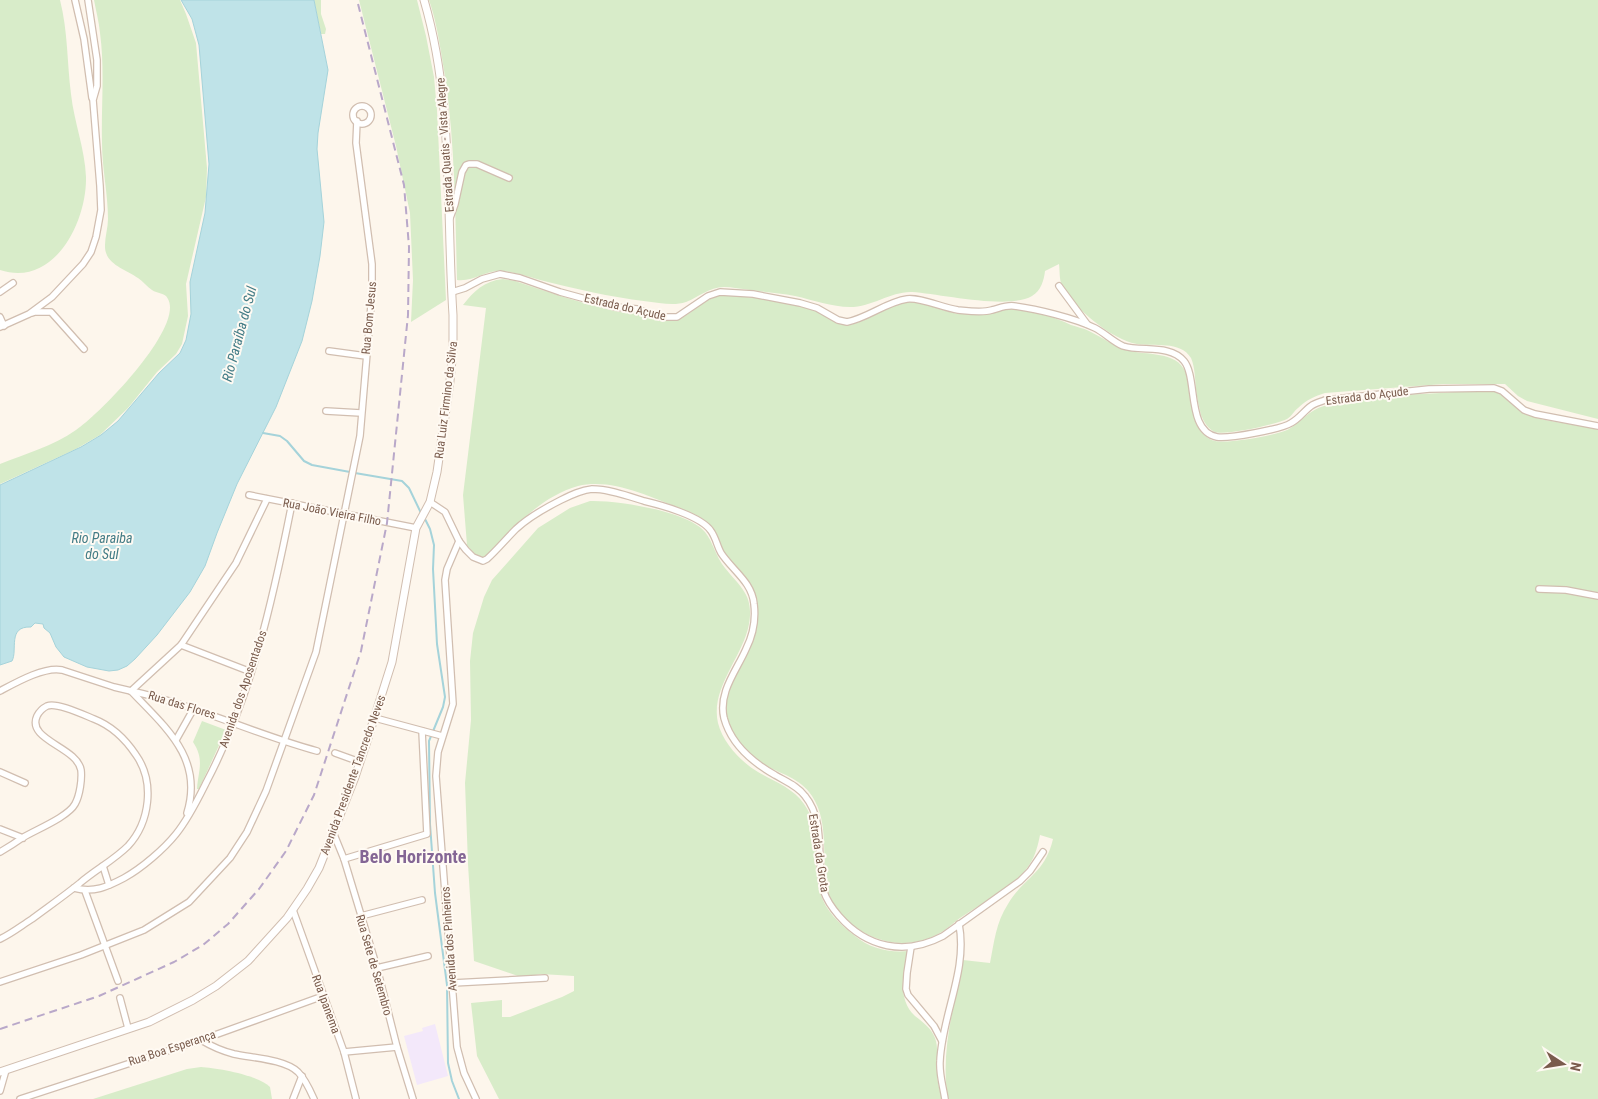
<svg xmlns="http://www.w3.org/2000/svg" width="1598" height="1099" font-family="'Roboto Condensed',sans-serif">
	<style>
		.education { fill: #f3e8fa }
		.green { fill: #d8ecc9 }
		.water { fill: #bfe3e8; stroke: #a5d3da }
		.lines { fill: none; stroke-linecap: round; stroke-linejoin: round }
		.stream { stroke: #a5d3da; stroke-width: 2 }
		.minor-casing { stroke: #d1beb0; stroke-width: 8 }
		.tertiary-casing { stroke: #d1beb0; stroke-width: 9 }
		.minor { stroke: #fff; stroke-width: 5.5 }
		.tertiary { stroke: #fff; stroke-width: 7 }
		.rail { stroke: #b9a8c9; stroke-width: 2; stroke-dasharray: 8 5; stroke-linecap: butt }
		.labels { text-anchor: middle; stroke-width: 4; stroke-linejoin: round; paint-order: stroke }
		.street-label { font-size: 12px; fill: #7a5c4d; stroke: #fffaf3 }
		.water-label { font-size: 14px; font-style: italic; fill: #437c86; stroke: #fffaf3 }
		.district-label { font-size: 18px; font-weight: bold; fill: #846695; stroke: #fffaf3 }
	</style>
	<rect width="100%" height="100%" fill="#fdf6ec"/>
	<polygon class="education" points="435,1024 448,1076 417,1085 404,1036 423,1031 422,1028"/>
	<g class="green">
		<path d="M0,0H60C68,31 67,63 71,94C74,122 85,149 86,177C87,222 54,288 0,270Z"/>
		<path d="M94,0H180L186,14L196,43L207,168L206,197L186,284L188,316L182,344L176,354L157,372L128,408L100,435L76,449L0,484V464C25,454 53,446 76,430C99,415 184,328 168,299C165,292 157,294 152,290C147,287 143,281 138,278C125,269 104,264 105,245C105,236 108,228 108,219C108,194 102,168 102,143C101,107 105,70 100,33C99,22 96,11 94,0Z"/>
		<polygon points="314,0 321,0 321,14 326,29 325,34 321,34"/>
		<polygon points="359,0 417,0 426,36 434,77 437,110 446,300 411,322 413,280 410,213 396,146"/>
		<path d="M429,0H1598V419L1527,401L1518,396L1505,384H1443L1325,393C1315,396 1306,400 1298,408C1294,411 1292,416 1287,419C1278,424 1224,436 1215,432C1208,429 1204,422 1201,415C1199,406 1197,398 1196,389C1195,379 1195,367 1191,358C1180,340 1154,347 1137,344C1112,340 1074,308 1062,286C1059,279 1060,271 1059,264L1045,271C1044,280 1041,291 1032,296C1009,310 941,294 912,292C892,291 872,307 850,307C832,307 813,300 795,296C780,293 765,292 750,290C741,289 732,287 724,287C709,287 699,297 686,302C677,305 668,304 659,303C623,299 588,292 552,283C536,280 520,273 504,271C486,269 475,282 457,280C455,204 455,127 441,52C438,34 435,17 429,0Z"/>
		<path d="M503,279L515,281C548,292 581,303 614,311C624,313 635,313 645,315C654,317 661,321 671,321C691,319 702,296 725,295C752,298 790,299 815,310C825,314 834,324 845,325C863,326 888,303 909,302C927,301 943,313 961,314C970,314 981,314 991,312C1000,311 1007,308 1017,309C1036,311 1054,317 1071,325C1077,327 1083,328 1089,331C1102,337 1113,346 1126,350C1146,356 1177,350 1186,373L1196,424C1200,431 1206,439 1215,441C1228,444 1278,435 1289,429C1302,421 1309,410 1324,406C1361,396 1402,395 1441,393C1458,392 1477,389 1494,391C1506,393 1514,408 1524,413C1547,424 1574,422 1598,430V1099H948C940,1052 954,1006 963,960L990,963C994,943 996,922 1008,904C1024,877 1045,874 1053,839L1040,835C1035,862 1027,871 1006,889C991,898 975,908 960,918C952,924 944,932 934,936C909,948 879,944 857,928C844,919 831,905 827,889C821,859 830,823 812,796C800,777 777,773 759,762C750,756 743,748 737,739C732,731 728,724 726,714C721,682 757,641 757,606C756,585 740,572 727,557C719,548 719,534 710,525C701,516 690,512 679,508C648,496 611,478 578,486C551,494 530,511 511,531C503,540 495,550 485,557C477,558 472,551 467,545L463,495L486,308L463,305C474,291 484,281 503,279Z"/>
		<path d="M590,501C616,500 688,511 705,532C713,542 716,557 725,568C741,588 754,595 749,624C743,657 710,688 718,723C723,743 741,762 758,772C775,782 793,788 804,804C823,831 812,863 820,892C825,911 840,924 855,936C869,948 889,953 908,951C903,972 897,1000 915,1016C924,1023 931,1028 935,1038C939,1049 936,1061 937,1073C937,1082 940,1090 942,1099H499L477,1056L471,1003L502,1000V1017H510L562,997L574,991V976L541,974L524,977L518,976L474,961L468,864L465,783L471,720L470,661L473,633L484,597L492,580L538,528L570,508Z"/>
		<path d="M202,721L226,730L199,789H197C198,771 205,760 193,742Z"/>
		<path d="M201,1067C217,1068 258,1075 270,1087L272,1099H93L187,1069Z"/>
	</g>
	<path class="water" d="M181,0H314L328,70L318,133L317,149L324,222L320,256L312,301L302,341L276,407L237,484L217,533L205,566L190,592L157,635L135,659L127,666L118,670L109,671L87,667L64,657L56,647L50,633L44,628L43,624L35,623L31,627C7,626 18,650 12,661L0,665V485L81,447L101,435L118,421L159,373L180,353L186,340L191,314L190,282L205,213L209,164L199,45L192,19Z"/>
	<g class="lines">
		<g class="stream">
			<polyline points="263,433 280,436 287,441 304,461 312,465 350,472"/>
			<polyline points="355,473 402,481 409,488 421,513"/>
			<polyline points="425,519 430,529 434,545 433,569 437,644 445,697 443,707 429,741 430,824 435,893 447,985 448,1063 452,1081 459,1099"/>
		</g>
		<g class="minor-casing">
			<g id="minor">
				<polyline points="75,0 84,39 92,98"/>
				<circle cx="362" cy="115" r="9"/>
				<polyline points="450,218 455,204 462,172 466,165 469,164 477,164 509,178"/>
				<polyline points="1059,286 1087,324"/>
				<polyline points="0,292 13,283"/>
				<path d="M452,292L465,288L482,279L500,274L520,278L560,292L615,307L637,309L660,317H677L708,296L720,292L753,294L800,303L817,308L838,320L847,322C868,318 886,302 907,299C920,297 943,308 958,310C969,311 982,313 992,310C1000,308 1006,305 1014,306C1037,309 1074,318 1095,328C1105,333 1113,342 1123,346C1142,352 1170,344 1184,361C1198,378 1186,431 1217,437C1228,439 1282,429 1291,423C1299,419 1304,411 1311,406C1315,403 1320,402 1325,400L1429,389L1494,388L1502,391L1524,410L1535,414L1598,426"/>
				<polyline points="32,313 35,312 51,312 84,349"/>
				<polyline points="0,317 4,326"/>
				<polyline points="0,327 29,314 52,297 83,264 91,252 96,237 101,210 100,186 93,100 97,86 97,60 88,0"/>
				<polyline points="329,351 366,356"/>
				<polyline points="326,411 361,413"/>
				<polyline points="249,495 416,528"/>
				<path d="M430,502L445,512L459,541L466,550L473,557L483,561L487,559C497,550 506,539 516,529C529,517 545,508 561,500C571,495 581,490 592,489C609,489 628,496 644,501C661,505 701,516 711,531C716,538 717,546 721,553C733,571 752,582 754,604C756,620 753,635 746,649C737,670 718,692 724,718C731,744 752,762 775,775C785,781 798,786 805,796C827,823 815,861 824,892C827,901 833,909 839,916C867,948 905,956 943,936L1020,881L1030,871L1043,852"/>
				<polyline points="459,541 447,569 445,580 453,704 438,752 436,776 457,1047 464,1073 476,1099"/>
				<polyline points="1539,589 1566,590 1598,596"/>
				<polyline points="181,645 251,672"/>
				<path d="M0,691C15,683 45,666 62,670L114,687L131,691L181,645L236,563L267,499"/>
				<path d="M131,691C195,705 254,734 317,751"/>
				<path d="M131,691C165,727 204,758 187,813"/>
				<polyline points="375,718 442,736"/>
				<polyline points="176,740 194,708"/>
				<polyline points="335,753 360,762"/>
				<polyline points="0,772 25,783"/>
				<polyline points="0,829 23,838"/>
				<polyline points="333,832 344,859 377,968 397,1047 413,1099"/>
				<path d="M0,852C7,848 15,843 22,838C35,830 68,817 75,804C80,795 82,779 81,770C77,747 26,740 37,716C39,712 43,708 47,706C57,702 84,715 94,719C112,726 126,740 136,755C155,782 150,822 128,846C114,860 95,870 80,883C64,896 48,907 32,919C21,926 11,934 0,939"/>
				<polyline points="344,859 427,834 422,731"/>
				<polyline points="103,866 109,885"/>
				<path d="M74,888C94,893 107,887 124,878C142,868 164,849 176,834C189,818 198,799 207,781C252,695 273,599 292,503"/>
				<polyline points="85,891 118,981"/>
				<polyline points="293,910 344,1052 356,1099"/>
				<polyline points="361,916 422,900"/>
				<polyline points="911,947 907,973 906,989 908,995 934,1026 942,1041"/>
				<polyline points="377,968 428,956"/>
				<polyline points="0,982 81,955 144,930 189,902 230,858 247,832 266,791 316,652 360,436 372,294 372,264 356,143 357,121"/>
				<polyline points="453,983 545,978"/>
				<polyline points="120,998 128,1028"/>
				<path d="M201,1040C211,1046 222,1051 234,1054C252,1058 284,1059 298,1072C305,1079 310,1090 314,1099"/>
				<polyline points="344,1052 397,1047"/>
				<polyline points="0,1091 6,1070"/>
				<polyline points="20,1099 201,1040 323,996"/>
				<polyline points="293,1099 302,1076"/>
				<path d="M945,1099C943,1086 939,1074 940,1061C942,1015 968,970 959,924"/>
			</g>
		</g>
		<g class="tertiary-casing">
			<path id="tertiary" d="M0,1072L149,1022L193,1000L216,986L248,961L287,918L307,889L319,868L355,777L367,741L392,662L416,528L430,502L437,472L450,381L453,349V315C446,210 454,102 424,0"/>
		</g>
		<use href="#minor" class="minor"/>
		<use href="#tertiary" class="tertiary"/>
		<polyline class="rail" points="0,1029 99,996 174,962 203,945 228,924 259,889 286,851 314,795 361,651 387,523 408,315 409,247 404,185 357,0"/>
	</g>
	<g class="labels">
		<g class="street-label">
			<text transform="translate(445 145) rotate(-94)" y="4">Estrada Quatis - Vista Alegre</text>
			<text transform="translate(625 307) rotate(13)" y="4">Estrada do Açude</text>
			<text transform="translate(369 318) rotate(-85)" y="4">Rua Bom Jesus</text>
			<text transform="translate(1367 396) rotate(-7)" y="4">Estrada do Açude</text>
			<text transform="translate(446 400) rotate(-83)" y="4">Rua Luiz Firmino da Silva</text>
			<text transform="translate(332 512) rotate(11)" y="4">Rua João Vieira Filho</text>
			<text transform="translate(243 689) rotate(-71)" y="4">Avenida dos Aposentados</text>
			<text transform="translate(182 705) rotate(17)" y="4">Rua das Flores</text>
			<text transform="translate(353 775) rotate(-70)" y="4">Avenida Presidente Tancredo Neves</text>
			<text transform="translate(819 853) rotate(81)" y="4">Estrada da Grota</text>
			<text transform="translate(449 939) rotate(-94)" y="4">Avenida dos Pinheiros</text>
			<text transform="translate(374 965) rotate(74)" y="4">Rua Sete de Setembro</text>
			<text transform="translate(326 1004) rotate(70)" y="4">Rua Ipanema</text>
			<text transform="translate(172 1048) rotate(-18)" y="4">Rua Boa Esperança</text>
		</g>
		<g class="water-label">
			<text transform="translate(239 334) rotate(-75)" y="5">Rio Paraíba do Sul</text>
			<text x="102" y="543">Rio Paraiba<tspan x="102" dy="16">do Sul</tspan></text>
		</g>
		<g class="district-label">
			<text x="413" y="863">Belo Horizonte</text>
		</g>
	</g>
	<g transform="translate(1563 1064) rotate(102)" stroke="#fffaf3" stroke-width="4" paint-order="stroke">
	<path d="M0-4L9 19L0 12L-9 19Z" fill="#7a5c4d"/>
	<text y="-8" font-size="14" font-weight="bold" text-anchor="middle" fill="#7a5c4d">N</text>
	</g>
</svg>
